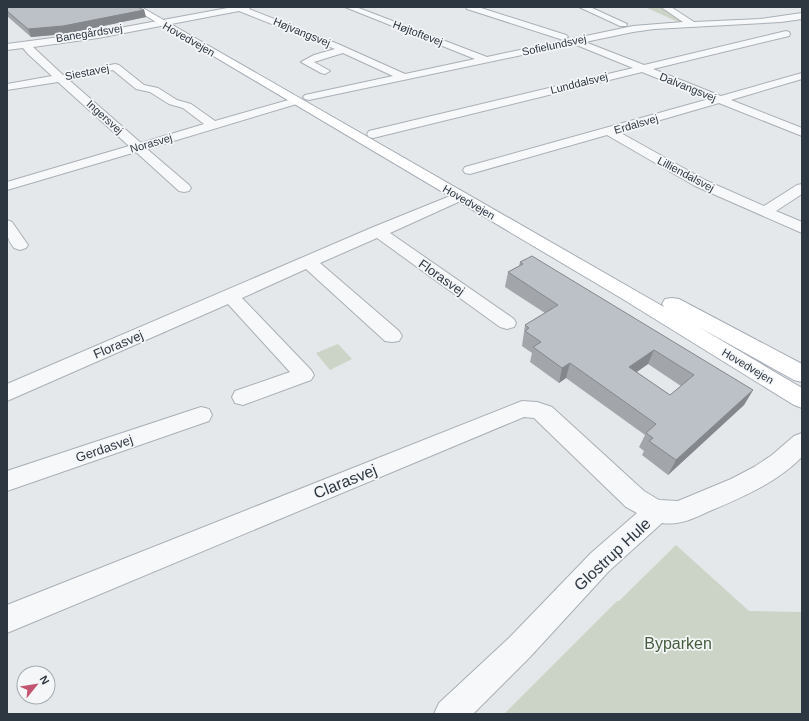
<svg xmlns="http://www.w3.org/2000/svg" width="809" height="721" font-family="Arial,sans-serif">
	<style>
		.green { fill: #cbd4c6 }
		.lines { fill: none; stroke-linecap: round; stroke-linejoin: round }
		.minor-casing { stroke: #a9afb5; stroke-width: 2 }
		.major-casing { stroke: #a5adb6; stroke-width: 2 }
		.minor { fill: #f7f8f9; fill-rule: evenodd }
		.major { fill: #fff; fill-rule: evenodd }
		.wall { fill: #a2a6ab; fill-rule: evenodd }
		.shaded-wall { fill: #84878b }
		.building { fill: #bcc1c7; stroke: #84878b; fill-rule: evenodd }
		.labels { text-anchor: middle; stroke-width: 3.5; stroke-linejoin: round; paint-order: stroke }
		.far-street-label { font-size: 11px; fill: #2d3742; stroke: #f4f6f8 }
		.street-label { font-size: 13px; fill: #2d3742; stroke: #f4f6f8 }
		.near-street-label { font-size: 16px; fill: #2d3742; stroke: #f4f6f8 }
		.near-park-label { font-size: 16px; fill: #455d3c; stroke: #f4f6f8 }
	</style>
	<rect width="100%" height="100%" fill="#e4e8eb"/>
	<g class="green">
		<polygon points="645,7 664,7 686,22 678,22"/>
		<polygon points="338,344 352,359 330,370 316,353"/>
		<polygon points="676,545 749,611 802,612 802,714 504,714 617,601 619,601"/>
	</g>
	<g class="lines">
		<g class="minor-casing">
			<g id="minor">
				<path d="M233,7H251L249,9L338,44L405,74L475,59L345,7H356L487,57L633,26L683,22L661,7H671L694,22L760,19L802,13V19L781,22L654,29L633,32L585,42L644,65L786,31L789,32L790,34L789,36L653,69L721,96L802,73V79L731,100L802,128V136L719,103L619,132L705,180L764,206L797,185L802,184V194L776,211L802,222V233L695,186L607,135L470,174L465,173L463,170L465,167L709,99L642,72L373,138L369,137L367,134L369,131L373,130L633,68L574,44L309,100L305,99L303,97L305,95L393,76L343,53L314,62L330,71L325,74L321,73L301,62L314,55L335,49L239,11L98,38L33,47L63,75L115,64L119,65L144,85L158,88L177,100L191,104L215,121L292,99H300L302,101L300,103L147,149L189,185L191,188L189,191L184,192L179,191L136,152L7,190V182L129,146L58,82L7,90V84L52,76L28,54L23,48L7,50V44L98,32ZM113,70L136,89L150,92L169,104L183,108L204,124L141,143L69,80Z"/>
				<polygon points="466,7 478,7 566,35 568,37 563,40 560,39 467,9"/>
				<polygon points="579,7 590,7 627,24 626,26 620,26"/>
				<polygon points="460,192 465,193 467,196 465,199 390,233 514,319 516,323 514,327 507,329 500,327 377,238 320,263 399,331 402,336 399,341 392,342 385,341 306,269 242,298 311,370 314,375 311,380 243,405 235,403 232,397 235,391 290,372 228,304 7,401 7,384 371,228"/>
				<path d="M7,220L12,222L28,245L26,248L20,250L14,248C6,237 7,234 7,220Z"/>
				<path d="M522,401L537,402L552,407L644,491L659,500L678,501L731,479L754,467L772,455L794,436L802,433V457C777,482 745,496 712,510C696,517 681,526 662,523L609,571L530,657L473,714H434L439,703L510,637L591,553L637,513L626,507L534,418L524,417L7,633V605Z"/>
				<polygon points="201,407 209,409 212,415 209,421 7,491 7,471"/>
			</g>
		</g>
		<g class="major-casing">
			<polygon id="major" points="131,7 141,7 664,307 662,304 665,299 672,298 679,299 802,364 802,382 794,380 697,326 802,388 802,408 794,405 621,298"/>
		</g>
		<use href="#minor" class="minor"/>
		<use href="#major" class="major"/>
	</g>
	<g class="wall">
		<polygon points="7,7 144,10 146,17 65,34 31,37 7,16"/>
		<path d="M520,262L753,390L744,405L668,475L642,455L644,451L639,447L645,435L566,378L559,383L530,362L532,353L522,346L525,325L545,313L505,287L508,272L519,266ZM648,364L681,386L670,395L636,372Z"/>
	</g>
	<g class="shaded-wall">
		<polygon points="144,10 146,17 65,34 31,37 28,29"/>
		<polygon points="654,350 648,364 623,382 629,367"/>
		<polygon points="570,363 566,378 559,383 562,368"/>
		<polygon points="753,390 744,405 668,475 676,460"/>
	</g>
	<g class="building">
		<polygon points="7,7 138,7 144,10 63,26 28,29 7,11"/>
		<path d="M532,256L753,390L676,460L649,441L653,438L646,433L656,424L570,363L562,368L533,347L541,342L525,331L529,328L525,325L558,305L508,272L523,264L520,262ZM654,350L694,375L670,395L629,367Z"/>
	</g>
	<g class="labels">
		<g class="far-street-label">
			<text transform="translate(302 32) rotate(22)" y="4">Højvangsvej</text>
			<text transform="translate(89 33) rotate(-9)" y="4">Banegårdsvej</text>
			<text transform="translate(418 33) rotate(21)" y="4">Højtoftevej</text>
			<text transform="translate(189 39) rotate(30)" y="4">Hovedvejen</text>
			<text transform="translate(554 45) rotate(-12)" y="4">Sofielundsvej</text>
			<text transform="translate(87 72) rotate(-11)" y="4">Siestavej</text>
			<text transform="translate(579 83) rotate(-14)" y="4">Lunddalsvej</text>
			<text transform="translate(688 87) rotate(22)" y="4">Dalvangsvej</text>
			<text transform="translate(105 117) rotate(42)" y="4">Ingersvej</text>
			<text transform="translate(636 124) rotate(-16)" y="4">Erdalsvej</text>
			<text transform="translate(151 143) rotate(-16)" y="4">Norasvej</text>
			<text transform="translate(686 174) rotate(28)" y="4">Lilliendalsvej</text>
			<text transform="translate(469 202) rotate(30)" y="4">Hovedvejen</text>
			<text transform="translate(748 366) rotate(31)" y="4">Hovedvejen</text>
		</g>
		<g class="street-label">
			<text transform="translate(442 277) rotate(35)" y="5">Florasvej</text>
			<text transform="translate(118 344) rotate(-23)" y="5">Florasvej</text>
			<text transform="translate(104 448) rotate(-19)" y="5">Gerdasvej</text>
		</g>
		<g class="near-street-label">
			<text transform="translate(345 481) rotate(-22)" y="6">Clarasvej</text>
			<text transform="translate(612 554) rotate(-43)" y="6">Glostrup Hule</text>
		</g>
		<g class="near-park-label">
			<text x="678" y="649">Byparken</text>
		</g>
	</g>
	<rect width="809" height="721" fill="none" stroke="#2d3742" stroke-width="16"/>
	<g transform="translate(36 685) rotate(60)"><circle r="19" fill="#f4f6f8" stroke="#a4aaaf"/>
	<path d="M0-3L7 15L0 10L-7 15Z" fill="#c45570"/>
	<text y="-6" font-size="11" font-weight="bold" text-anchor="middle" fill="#2d3742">N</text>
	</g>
</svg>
